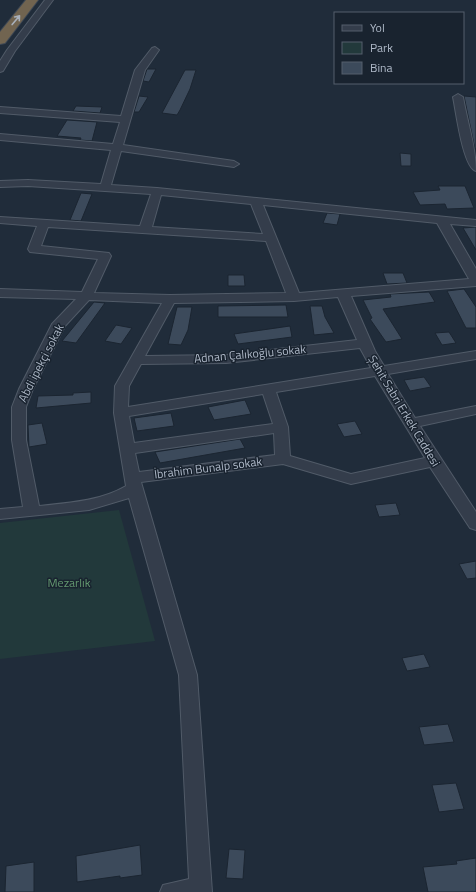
<svg xmlns="http://www.w3.org/2000/svg" width="476" height="892" font-family="'Titillium Web',sans-serif">
	<style>
		.green { fill: #22393b }
		.building { fill: #3c4a5b; stroke: #1b2531 }
		.lines { fill: none; stroke-linecap: round; stroke-linejoin: round }
		.street-casing { stroke: #515b68; stroke-width: 2 }
		.highway-casing { stroke: #3e4855; stroke-width: 2 }
		.street { fill: #343d4b; fill-rule: evenodd }
		.highway { fill: #716450; fill-rule: evenodd }
		.oneway { stroke: #a8b0bb }
		.labels { text-anchor: middle; stroke-width: 3; stroke-linejoin: round; paint-order: stroke }
		.street-label { font-size: 12px; fill: #aeb8c7; stroke: #19232f }
		.park-label { font-size: 12px; fill: #649970; stroke: #19232f }
	</style>
	<rect width="100%" height="100%" fill="#202c3a"/>
	<polygon class="green" points="119,510 155,641 0,659 0,523"/>
	<g class="building">
		<polygon points="147,69 156,69 149,82 143,81"/>
		<polygon points="185,70 196,70 190,89 180,110 177,115 162,113"/>
		<polygon points="139,96 148,97 139,112 134,112"/>
		<polygon points="464,96 476,97 476,149 475,149"/>
		<polygon points="76,106 102,107 100,113 73,111"/>
		<polygon points="67,120 97,122 92,141 80,140 81,138 57,136"/>
		<polygon points="400,153 411,154 411,166 401,166"/>
		<polygon points="438,186 465,186 474,208 447,209 445,204 420,205 413,192 440,190"/>
		<polygon points="81,193 92,194 81,221 70,220"/>
		<polygon points="327,213 340,214 337,225 323,223"/>
		<polygon points="476,227 476,250 463,228"/>
		<polygon points="383,273 403,273 407,283 387,284"/>
		<polygon points="228,275 244,275 245,286 228,286"/>
		<polygon points="464,289 476,307 476,328 466,328 447,291"/>
		<polygon points="429,292 435,302 383,309 402,339 386,342 370,319 372,318 363,300 391,297 390,294"/>
		<polygon points="94,302 105,303 76,343 62,341"/>
		<polygon points="286,305 288,317 218,317 218,306"/>
		<polygon points="310,306 322,306 325,317 334,333 314,335"/>
		<polygon points="177,307 192,307 188,330 181,345 168,344"/>
		<polygon points="116,325 132,328 121,344 105,341"/>
		<polygon points="290,326 292,337 238,344 234,334"/>
		<polygon points="449,332 456,343 442,345 435,333"/>
		<polygon points="424,377 431,387 410,391 404,380"/>
		<polygon points="91,392 91,403 36,408 38,396 73,395 73,393"/>
		<polygon points="245,400 251,414 214,420 208,407"/>
		<polygon points="171,413 174,426 137,431 134,418"/>
		<polygon points="355,421 362,434 344,437 337,424"/>
		<polygon points="42,423 47,444 29,447 28,425"/>
		<polygon points="240,439 245,448 160,463 155,452"/>
		<polygon points="396,503 400,515 379,517 375,505"/>
		<polygon points="476,561 476,578 467,579 459,564"/>
		<polygon points="424,654 430,667 407,671 402,658"/>
		<polygon points="448,724 454,742 424,745 419,727"/>
		<polygon points="456,783 464,809 439,812 432,785"/>
		<polygon points="140,845 142,875 120,878 120,876 77,882 76,856"/>
		<polygon points="229,849 245,850 243,879 226,878"/>
		<polygon points="476,858 476,892 428,892 423,867 457,864 456,861"/>
		<polygon points="34,862 34,892 5,892 6,866"/>
	</g>
	<g class="lines">
		<g class="street-casing">
			<g id="street">
				<polygon points="45,0 53,0 15,51 3,71 0,72 0,61 7,50"/>
				<path d="M155,47L159,50L145,70L123,145L234,161L239,164L234,167L121,151L111,185L157,188L476,220V226L450,224L476,269V286L351,296L375,351L384,366L476,351V359L388,374L415,418L476,406V414L420,426L476,512V530L470,528L430,467L351,484L283,464L141,482L197,675L212,892H160L163,885L189,879L179,675L129,498L89,510L0,519V509L23,507L12,440V407L19,389L52,324L76,299L0,297V289L82,292L98,259L30,252L28,249L37,226L0,223V217L140,226L151,194L28,186L0,187V181L28,180L101,184L111,150L0,140V134L113,144L120,122L0,113V107L121,116L135,70L152,48ZM161,195L251,204L263,234L152,227ZM263,205L437,223L469,279L299,293ZM48,227L266,241L286,293L170,295L94,293L111,256L109,253L41,246ZM338,297L357,340L226,355L145,356L174,303L294,301ZM89,300L162,303L115,386L114,413L126,486C100,501 69,503 39,506L26,440V407L33,389L65,326ZM360,348L371,368L128,407L129,386L141,364L226,363ZM375,376L425,458L351,474L290,456L288,427L276,392ZM263,394L273,424L134,443L129,416ZM274,433L275,455L139,472L135,453Z"/>
				<path d="M458,94L463,97C467,121 476,147 476,171C463,168 456,111 453,97Z"/>
			</g>
		</g>
		<g class="highway-casing">
			<polygon id="highway" points="26,0 38,0 5,43 0,44 0,32"/>
		</g>
		<use href="#street" class="street"/>
		<use href="#highway" class="highway"/>
	</g>
	<defs><path id="oneway-shaft" d="M-6 0H5M1.5-3L5.5 0L1.5 3" fill="none" stroke-width="1.6" stroke-linecap="round" stroke-linejoin="round"/></defs>
	<use class="oneway" href="#oneway-shaft" transform="translate(16 20) rotate(-50)"/>
	<g class="labels">
		<g class="street-label">
			<text transform="translate(250 354) rotate(-5)" y="4">Adnan Çalıkoğlu sokak</text>
			<text transform="translate(41 363) rotate(-63)" y="4">Abdi ipekçi sokak</text>
			<text transform="translate(404 411) rotate(59)" y="4">Şehit Sabri Erkek Caddesi</text>
			<text transform="translate(208 468) rotate(-7)" y="4">İbrahim Bunalp sokak</text>
		</g>
		<g class="park-label">
			<text x="69" y="587">Mezarlık</text>
		</g>
	</g>
	<rect x="334" y="12" width="130" height="72" fill="#19232f" stroke="#555f6c"/>
	<rect x="342" y="25" width="20" height="6" fill="#343d4b" stroke="#555f6c"/>
	<text x="370" y="32" font-size="12" fill="#aeb8c7">Yol</text>
	<rect x="342" y="42" width="20" height="12" fill="#22393b" stroke="#555f6c"/>
	<text x="370" y="52" font-size="12" fill="#aeb8c7">Park</text>
	<rect x="342" y="62" width="20" height="12" fill="#3c4a5b" stroke="#555f6c"/>
	<text x="370" y="72" font-size="12" fill="#aeb8c7">Bina</text>
</svg>
